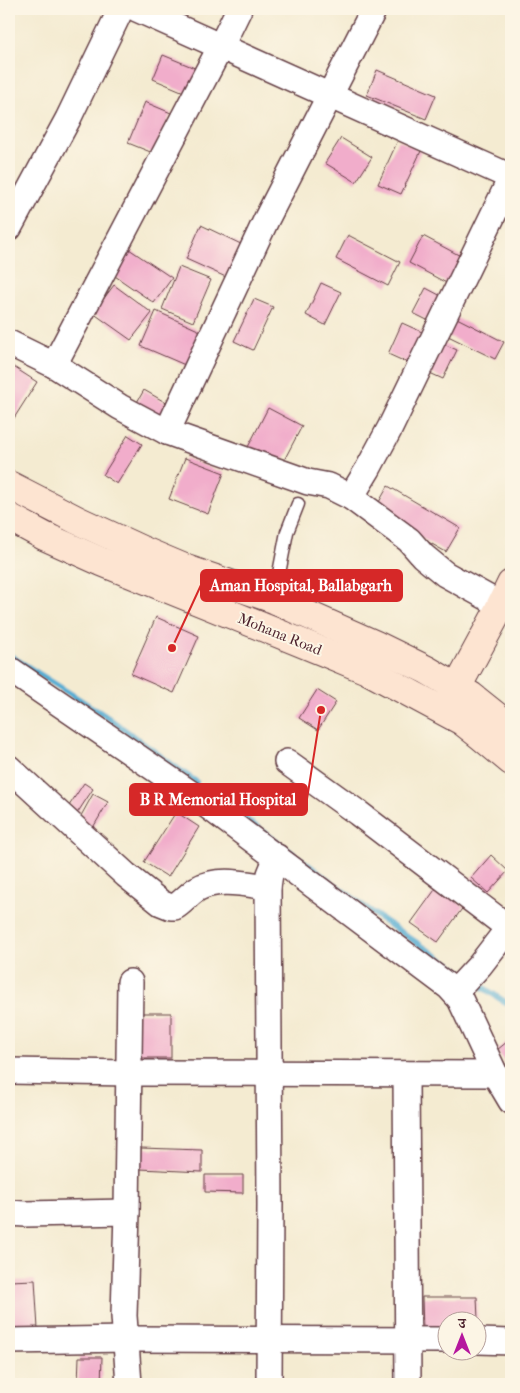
<svg xmlns="http://www.w3.org/2000/svg" width="520" height="1393" font-family="'IM FELL French Canon','Noto Serif Devanagari',serif">
	<style>
		.lines { fill: none; stroke-linecap: round; stroke-linejoin: round }
		.stream { stroke: #57add3; stroke-width: 6 }
		.building { fill: #f1adcb }
		.lane-casing { stroke: #643e44; stroke-width: 15 }
		.street-casing { stroke: #643e44; stroke-width: 28 }
		.secondary-casing { stroke: #643e44; stroke-width: 30 }
		.lane { stroke: #fff; stroke-width: 12 }
		.street { stroke: #fff; stroke-width: 25 }
		.secondary { stroke: #fde4d1; stroke-width: 28 }
		.labels { text-anchor: middle; stroke-width: 4; stroke-linejoin: round; paint-order: stroke }
		.street-label { font-size: 15px; fill: #4a1f2b; stroke: #fcf5e5 }
		.leader { fill: none; stroke: #d62828; stroke-width: 2 }
		.callout-dot { fill: #d62828; stroke: #fcf5e5; stroke-width: 2 }
		.callout { fill: #d62828; stroke: #d62828; stroke-width: 2 }
		.callout-label { font-size: 16px; text-anchor: middle; font-weight: bold; fill: #fff }
	</style>
	<rect width="100%" height="100%" fill="#fcf5e5"/>
	<filter id="ink" filterUnits="userSpaceOnUse"><feTurbulence type="fractalNoise" baseFrequency=".02" numOctaves="2"/><feDisplacementMap in="SourceGraphic" scale="10" xChannelSelector="R" yChannelSelector="G"/><feConvolveMatrix kernelMatrix="1 2 1 2 8 2 1 2 1" color-interpolation-filters="sRGB"/></filter>
	<filter id="wash" filterUnits="userSpaceOnUse"><feTurbulence type="fractalNoise" baseFrequency=".0096" numOctaves="4" result="noise"/><feDisplacementMap in="SourceGraphic" scale="20" xChannelSelector="R" yChannelSelector="G"/><feGaussianBlur stdDeviation="1.12" result="paint"/><feColorMatrix in="noise" values="0 0 0 0 0 0 0 0 0 0 0 0 0 0 0 0 0 1.4 0 .05"/><feComposite in="paint" operator="in"/></filter>
	<g filter="url(#wash)">
		<rect width="100%" height="100%" fill="#f4ebd1"/>
		<g class="lines">
			<g class="stream">
				<polyline points="9,655 104,715 196,782"/>
				<polyline points="228,806 384,921 464,974"/>
				<polyline points="472,980 511,1006"/>
			</g>
		</g>
		<g id="blocks">
			<g class="building">
				<polygon points="163,55 202,71 191,95 153,79"/>
				<polygon points="377,70 436,95 426,119 367,95"/>
				<polygon points="145,102 171,113 153,153 128,143"/>
				<polygon points="341,138 372,157 356,182 325,163"/>
				<polygon points="398,140 421,151 401,194 378,184"/>
				<polygon points="201,225 243,245 228,278 186,259"/>
				<polygon points="348,235 400,262 388,286 336,259"/>
				<polygon points="423,236 468,260 454,287 409,263"/>
				<polygon points="129,249 172,278 154,303 112,274"/>
				<polygon points="179,267 211,280 193,322 162,309"/>
				<polygon points="321,283 341,292 325,325 306,315"/>
				<polygon points="114,285 152,313 131,340 93,313"/>
				<polygon points="426,288 443,297 431,322 413,313"/>
				<polygon points="254,299 273,307 253,350 234,341"/>
				<polygon points="156,311 207,334 192,368 141,346"/>
				<polygon points="451,315 504,342 495,359 442,333"/>
				<polygon points="402,323 422,332 408,363 388,354"/>
				<polygon points="435,340 457,350 443,379 421,369"/>
				<polygon points="9,364 37,382 9,426"/>
				<polygon points="144,390 177,409 165,430 132,411"/>
				<polygon points="268,408 302,426 281,466 247,449"/>
				<polygon points="128,435 142,444 117,484 103,475"/>
				<polygon points="185,458 224,473 208,514 169,499"/>
				<polygon points="388,486 460,528 446,552 374,511"/>
				<polygon points="156,617 199,636 174,693 131,674"/>
				<polygon points="317,690 336,702 318,730 299,718"/>
				<polygon points="84,783 93,789 74,818 65,812"/>
				<polygon points="93,794 108,802 91,831 77,823"/>
				<polygon points="176,812 199,827 168,877 144,862"/>
				<polygon points="491,855 508,871 488,893 471,878"/>
				<polygon points="437,887 464,906 438,942 411,923"/>
				<rect x="137" y="1013" width="34" height="45"/>
				<polygon points="508,1041 511,1043 511,1074 497,1050"/>
				<polygon points="141,1148 202,1150 202,1172 140,1169"/>
				<polygon points="205,1175 243,1175 243,1193 205,1192"/>
				<polygon points="35,1280 38,1329 11,1330 9,1281"/>
				<polygon points="422,1297 477,1297 478,1320 448,1320 448,1331 423,1331"/>
				<polygon points="79,1357 102,1357 101,1384 78,1384"/>
			</g>
		</g>
	</g>
	<g filter="url(#ink)">
		<use href="#blocks" fill-opacity="0" stroke="#643e44" stroke-width="1"/>
		<g class="lines">
			<g class="lane-casing">
				<polyline id="lane" points="274,599 287,532 298,504"/>
			</g>
			<g class="street-casing">
				<g id="street">
					<polyline points="137,9 511,177"/>
					<polyline points="9,228 68,119 121,9"/>
					<polyline points="9,343 54,365 120,407 167,432 308,482 329,486 351,497 409,540 423,556 445,574 501,605"/>
					<polyline points="54,365 221,46 239,9"/>
					<polyline points="167,432 267,218 374,9"/>
					<polyline points="351,497 368,469 390,428 511,178"/>
					<polyline points="9,669 193,795 449,987 460,999 495,1074 511,1101"/>
					<polyline points="287,762 358,813 509,928"/>
					<path d="M9,768L126,875L161,903L171,907H175C183,902 189,894 197,889C217,877 246,884 268,887"/>
					<polyline points="455,992 480,965 511,925"/>
					<polyline points="9,1071 129,1073 495,1074"/>
					<polyline points="406,1074 408,1384"/>
					<polyline points="9,1213 25,1214 127,1212"/>
					<polyline points="9,1341 127,1339 448,1340"/>
					<polyline points="478,1341 511,1342"/>
					<polyline points="129,1384 124,1316 127,1212 130,982"/>
					<polyline points="269,1384 270,1204 268,887 270,874 277,857"/>
				</g>
			</g>
			<g class="secondary-casing">
				<g id="secondary">
					<polyline points="9,485 77,520 144,551 189,570 274,599 297,610 376,645 427,670 471,696 511,728"/>
					<polyline points="9,517 44,536 102,562 324,652 367,670 462,721 481,736 511,761"/>
					<polyline points="448,704 495,617 511,584"/>
				</g>
			</g>
			<use href="#lane" class="lane"/>
			<use href="#street" class="street"/>
			<use href="#secondary" class="secondary"/>
		</g>
	</g>
	<g class="labels">
		<g class="street-label">
			<text transform="translate(280 634) rotate(22)" y="5">Mohana Road</text>
		</g>
	</g>
	<path class="leader" d="M172 648L201 585M321 710L307 799"/>
	<g class="callout-dot">
		<circle cx="172" cy="648" r="5"/>
		<circle cx="321" cy="710" r="5"/>
	</g>
	<g class="callout">
		<rect x="201" y="570" width="201" height="31" rx="5"/>
		<rect x="130" y="784" width="177" height="31" rx="5"/>
	</g>
	<g class="callout-label">
		<text x="301" y="591">Aman Hospital, Ballabgarh</text>
		<text x="218" y="805">B R Memorial Hospital</text>
	</g>
	<rect width="520" height="1393" fill="none" stroke="#fcf5e5" stroke-width="30"/>
	<g transform="translate(462 1336)"><circle r="24" fill="#fcf5e5" stroke="#b59f9b"/>
	<path d="M0-4L9 19L0 12L-9 19Z" fill="#b5179e"/>
	<text y="-8" font-size="14" font-weight="bold" text-anchor="middle" fill="#4a1f2b">उ</text>
	</g>
</svg>
